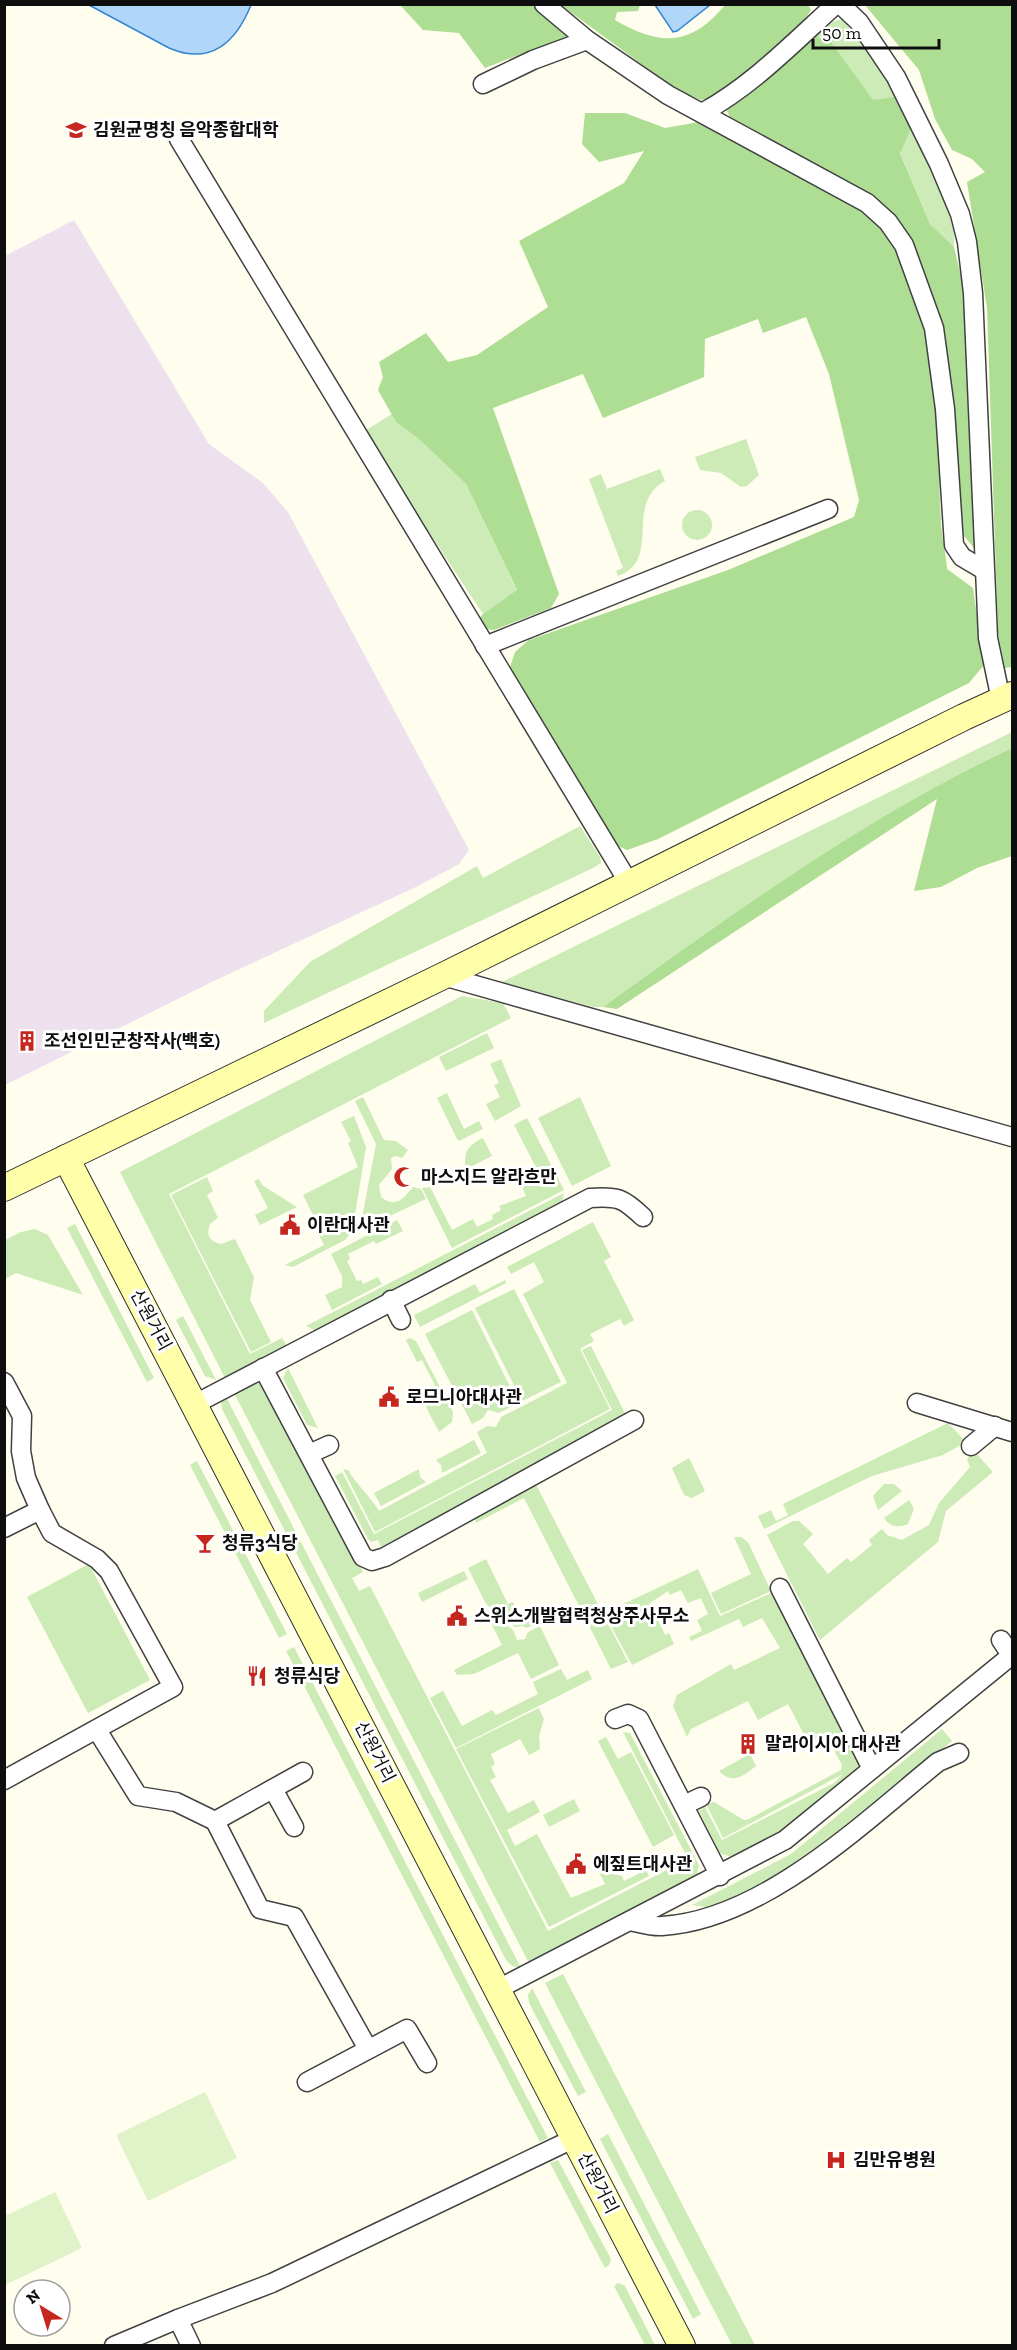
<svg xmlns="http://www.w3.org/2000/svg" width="1017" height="2350" font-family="'Zilla Slab','Noto Sans KR',serif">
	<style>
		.industrial { fill: #ede1ed }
		.green { fill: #ccebb6 }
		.forest { fill: #aedd94 }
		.pitch { fill: #e0f2c8 }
		.water { fill: #b0d7f9; stroke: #3385d4; stroke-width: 1.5 }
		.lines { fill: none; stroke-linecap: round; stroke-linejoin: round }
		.street-casing { stroke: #414141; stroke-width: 21 }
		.secondary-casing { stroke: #303030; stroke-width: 28 }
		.street { stroke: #fff; stroke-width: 18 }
		.secondary { stroke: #fffea9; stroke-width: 26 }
		.labels { text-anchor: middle; stroke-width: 6; stroke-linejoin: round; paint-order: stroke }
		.poi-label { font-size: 18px; font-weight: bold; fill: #0e0e0e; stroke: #fff; text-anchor: start }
		.street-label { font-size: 18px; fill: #0e0e0e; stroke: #fff }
	</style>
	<rect width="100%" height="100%" fill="#fffdee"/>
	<polygon class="industrial" points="74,220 209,444 263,483 288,512 469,850 459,864 418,886 214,981 5,1085 5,256"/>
	<g class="green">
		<polygon points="842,19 872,56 895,97 873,101 829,39 811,36 825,24"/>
		<path d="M912,127C922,150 960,224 954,247L930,224L900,152Z"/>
		<polygon points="392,414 396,422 419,439 466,484 517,591 483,614 363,432"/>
		<polygon points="746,439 759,475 747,486 741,487 721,473 700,470 695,457"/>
		<path d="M660,469L665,481C623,504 663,560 618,576L616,571L623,568L589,479L601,474L607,489Z"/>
		<circle cx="697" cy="525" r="15"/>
		<path d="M1012,732V748C865,817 735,912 603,1007H593L502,982Z"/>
		<polygon points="580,826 600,857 601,863 593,868 264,1023 264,1011 310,962 477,866 483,878"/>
		<polygon points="462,996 503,1003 511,1018 169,1194 250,1354 282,1338 287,1346 225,1378 120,1172"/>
		<polygon points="487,1033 494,1048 446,1071 439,1057"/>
		<polygon points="501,1059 521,1106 495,1121 486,1104 500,1097 494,1085 499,1083 490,1064"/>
		<polygon points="447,1093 464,1129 479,1121 483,1129 459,1141 457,1139 437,1098"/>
		<path d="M363,1097L384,1140L396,1141L408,1150L402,1158L396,1156L391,1158L392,1169L379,1185L381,1197C395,1209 404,1198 413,1187L421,1189L426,1199L368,1226L362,1218L376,1144L355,1101Z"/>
		<polygon points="580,1097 611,1166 572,1186 538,1118"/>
		<polygon points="354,1116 366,1147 352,1232 345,1240 293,1267 285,1265 324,1245 317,1231 320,1229 303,1195 358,1167 348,1143 351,1141 341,1122"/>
		<polygon points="527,1118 564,1190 452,1248 422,1188 430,1187 452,1230 473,1219 477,1227 493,1219 492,1215 501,1210 499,1206 526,1196 522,1187 541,1177 514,1125"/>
		<path d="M483,1138L492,1156L466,1169C463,1152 468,1145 483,1138Z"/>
		<path d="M207,1177L213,1191L207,1195L218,1218L211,1223C205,1233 209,1242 221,1244L235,1239L254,1277L250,1300L271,1342L251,1352L171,1195Z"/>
		<polygon points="259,1179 262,1185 297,1207 260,1225 255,1215 268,1208 254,1181"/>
		<polygon points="564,1193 562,1204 318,1332 306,1326"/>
		<polygon points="397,1220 403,1231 376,1244 374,1241 348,1254 350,1259 347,1261 357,1281 361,1280 363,1284 378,1277 382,1284 332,1310 325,1295 342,1287 342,1276 331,1254"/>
		<path d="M593,1222L611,1257L604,1261L634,1320L624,1326L620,1319L590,1334L594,1341L580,1349L610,1409L375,1532L343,1469L348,1470C357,1485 369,1495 379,1511L487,1453L477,1432L487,1426L496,1427L501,1417L567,1383L523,1294L544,1282L534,1262L511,1274L507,1267Z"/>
		<polygon points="75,1224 154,1378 147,1382 67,1228"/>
		<polygon points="35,1229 48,1235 83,1295 16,1273 5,1279 5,1240 21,1232"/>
		<polygon points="505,1280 506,1283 420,1327 414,1315 475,1284 480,1293"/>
		<polygon points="514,1289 561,1382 522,1401 475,1308"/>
		<polygon points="472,1310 518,1403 499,1413 488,1410 483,1418 472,1424 425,1334"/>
		<polygon points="183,1316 216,1380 205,1376 176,1320"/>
		<polygon points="410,1338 416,1341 453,1412 452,1422 439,1432 423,1401 419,1403 415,1395 435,1385 422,1360 417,1362 406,1340"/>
		<polygon points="591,1346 626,1415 381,1547 378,1540 371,1542 368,1539 335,1476 342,1472 374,1534 612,1410 582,1350"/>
		<polygon points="288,1368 318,1428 307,1425 283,1378"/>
		<polygon points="261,1376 363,1572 352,1578 359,1591 370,1586 548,1931 688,1859 623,1732 630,1733 699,1865 696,1877 529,1963 233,1391"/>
		<polygon points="225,1395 521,1968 512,1966 506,1960 222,1409 221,1401"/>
		<polygon points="948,1423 966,1442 943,1455 872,1476 764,1529 758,1516 771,1510 776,1521 788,1515 783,1504"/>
		<polygon points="474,1440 481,1453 442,1473 441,1465 436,1460"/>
		<polygon points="973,1450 993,1472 946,1511 938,1542 820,1640 767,1535 793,1521 799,1521 813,1534 803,1544 828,1574 847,1558 851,1562 872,1545 869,1540 882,1529 887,1535 902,1540 929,1525 939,1503 970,1467 967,1459"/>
		<polygon points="689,1458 705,1491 692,1498 684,1495 672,1468"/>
		<polygon points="197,1461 287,1634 279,1638 190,1465"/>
		<polygon points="419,1469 420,1477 426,1482 381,1506 374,1493"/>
		<polygon points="533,1479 628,1662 611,1669 524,1498 476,1523 474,1515"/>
		<polygon points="884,1484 894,1484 902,1491 878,1510 873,1496"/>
		<path d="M909,1500L914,1509L908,1524C898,1528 890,1527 884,1518Z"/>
		<polygon points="734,1537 741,1537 748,1542 771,1591 721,1614 711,1593 751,1574"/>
		<polygon points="486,1559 508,1604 513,1602 522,1620 534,1615 538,1623 526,1628 523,1626 515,1627 486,1604 468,1568"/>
		<polygon points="89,1564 150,1680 88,1713 27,1597"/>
		<polygon points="698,1569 720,1616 771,1593 859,1762 858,1769 784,1830 731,1857 720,1853 699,1811 705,1807 722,1840 834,1783 843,1774 723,1838 706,1804 714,1802 744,1820 749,1819 841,1770 842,1765 826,1736 809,1744 788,1704 758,1720 748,1701 691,1729 687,1737 673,1706 677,1695 731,1664 734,1670 780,1648 762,1618 743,1627 739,1619 691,1641 689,1637 702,1631 697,1620 708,1614 701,1598 688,1603 681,1590 670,1595 668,1591 650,1603 665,1635 669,1633 674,1644 632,1665 604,1613"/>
		<polygon points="464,1571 468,1579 422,1602 418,1593"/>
		<polygon points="483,1607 513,1630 517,1640 525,1639 528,1632 540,1626 559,1665 531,1679 518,1653 474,1674 457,1675 454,1670 502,1645"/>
		<polygon points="294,1647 548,2138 540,2142 286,1651"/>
		<polygon points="561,1669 567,1680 588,1670 592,1679 456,1748 430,1698 443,1691 462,1726 492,1710 496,1715 538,1694 533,1682"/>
		<polygon points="539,1708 544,1719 539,1736 540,1749 529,1755 520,1739 491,1754 495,1764 491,1767 496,1777 490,1780 508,1813 534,1800 540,1812 507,1830 515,1846 537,1834 571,1898 605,1884 596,1866 598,1865 604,1872 622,1876 624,1881 646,1870 649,1876 549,1927 456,1749"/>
		<polygon points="942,1729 952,1741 795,1870 719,1909 692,1905 791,1854"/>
		<polygon points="606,1737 618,1759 631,1752 674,1835 653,1847 598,1741"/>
		<path d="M750,1754L756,1766C744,1776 732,1785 719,1771Z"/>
		<polygon points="574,1799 580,1811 549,1827 543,1815"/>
		<polygon points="563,1974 755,2345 732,2345 545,1983"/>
		<polygon points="532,1988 586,2092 578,2096 529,2003 528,1995"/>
		<polygon points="608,2134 701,2314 693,2319 600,2139"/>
		<polygon points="558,2160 611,2259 609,2265 605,2268 550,2163"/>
		<polygon points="618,2283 625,2286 655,2345 645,2345 614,2286"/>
	</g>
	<g class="forest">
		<polygon points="400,5 534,5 568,36 485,68 459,33 423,30"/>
		<path d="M561,5H640L638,11L617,12L615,20C660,46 690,47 725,5H808L811,10L799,28L722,94L701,100L678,91Z"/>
		<polygon points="865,5 1012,5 1012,667 1005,668 998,633 987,308 967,182 985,172 972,159 952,150 935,119 919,70"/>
		<polygon points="811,36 829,39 873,100 895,97 912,127 900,153 930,224 954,247 965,294 977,544 974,548 958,529 952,410 891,218 732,122 726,109"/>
		<path d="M585,113H625L665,128L699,122L863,210C945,278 936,426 941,524C942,539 946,554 947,569L973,588L984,665L969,683L658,839L627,850L618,846L510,667L515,652L529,640L728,570L854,517L859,500L829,374L806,317L763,333L758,319L705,339L704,377L603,418L583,374L493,408L559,594L551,608L494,630L483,629L477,621L483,614L517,590L466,484L419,439L396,422L378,390L383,377L379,362L426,333L448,362L477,355L548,307L519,241L624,183L644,151L599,162L582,144Z"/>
		<path d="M1012,748V856L977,868L941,887L914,891L937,799L617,1009L603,1007C735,912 865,817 1012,748Z"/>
	</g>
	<g class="pitch">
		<polygon points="205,2092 237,2158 148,2201 116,2135"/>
		<polygon points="55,2192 82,2248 5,2285 5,2216"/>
	</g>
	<g class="water">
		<path d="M89,5H251C236,42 211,66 169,48Z"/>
		<polygon points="655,5 710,5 677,31 673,32"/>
	</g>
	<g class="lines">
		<g class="street-casing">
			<g id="street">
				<polyline points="544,4 587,40 668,95 867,203 888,222 904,245 934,328 945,409 954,545 962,557 984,570"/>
				<polyline points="840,4 859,22 896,77 939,164 960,214 967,242 973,293 988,638 1001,700"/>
				<polyline points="483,84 533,60 587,40"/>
				<path d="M702,113C753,85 793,43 836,4"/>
				<polyline points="179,139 629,883"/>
				<polyline points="485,646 828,509"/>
				<polyline points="443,976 1012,1137"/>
				<polyline points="391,1300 401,1320"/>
				<polyline points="263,1368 363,1557 372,1561 385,1557 634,1420"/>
				<polyline points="4,1382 22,1416 21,1451 26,1478 40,1510 4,1528"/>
				<polyline points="917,1403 1012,1432"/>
				<path d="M195,1404L590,1198C618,1196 623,1198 643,1217"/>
				<polyline points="971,1446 995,1426"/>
				<polyline points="309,1454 329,1445"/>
				<polyline points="780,1588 872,1769"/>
				<polyline points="1001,1640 1011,1655"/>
				<polyline points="615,1719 628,1714 639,1719 720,1876"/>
				<polyline points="97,1730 138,1796 176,1802 215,1821 303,1772"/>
				<polyline points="4,1780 173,1687 109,1571 97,1559 52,1533 40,1510"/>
				<polyline points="273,1789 294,1827"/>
				<polyline points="684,1805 701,1797"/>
				<polyline points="215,1821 260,1909 294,1917 368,2049"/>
				<path d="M630,1921C640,1923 652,1927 662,1926C763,1920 863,1823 938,1762L959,1753"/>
				<polyline points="498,1989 785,1840 1012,1655"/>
				<polyline points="307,2082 407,2029 427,2063"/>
				<polyline points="114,2346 178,2319"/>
				<polyline points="191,2346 178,2319 272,2283 575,2138"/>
			</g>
		</g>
		<g class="secondary-casing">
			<g id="secondary">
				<polyline points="66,1158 682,2346"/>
				<polyline points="4,1188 443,976 964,717 1012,695"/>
			</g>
		</g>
		<use href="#street" class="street"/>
		<use href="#secondary" class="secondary"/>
	</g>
	<defs>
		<g id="university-bare" transform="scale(1.62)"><path d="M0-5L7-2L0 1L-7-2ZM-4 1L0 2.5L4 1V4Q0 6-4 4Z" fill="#c5261e" stroke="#fff" stroke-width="2.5" paint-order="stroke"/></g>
		<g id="building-bare" transform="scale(1.62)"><path d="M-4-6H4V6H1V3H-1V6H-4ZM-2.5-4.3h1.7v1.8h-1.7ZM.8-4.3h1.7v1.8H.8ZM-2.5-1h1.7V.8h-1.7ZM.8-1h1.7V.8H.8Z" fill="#c5261e" stroke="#fff" stroke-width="2.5" paint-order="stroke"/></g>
		<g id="mosque-bare" transform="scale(1.62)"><path d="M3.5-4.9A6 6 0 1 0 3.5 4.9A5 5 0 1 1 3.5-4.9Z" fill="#c5261e" stroke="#fff" stroke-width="2.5" paint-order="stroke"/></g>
		<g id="civic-bare" transform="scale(1.62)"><path d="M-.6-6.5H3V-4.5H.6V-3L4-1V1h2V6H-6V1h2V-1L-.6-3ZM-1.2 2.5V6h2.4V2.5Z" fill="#c5261e" stroke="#fff" stroke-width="2.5" paint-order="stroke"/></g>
		<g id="bar-bare" transform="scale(1.62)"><path d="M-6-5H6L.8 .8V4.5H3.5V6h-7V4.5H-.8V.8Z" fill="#c5261e" stroke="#fff" stroke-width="2.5" paint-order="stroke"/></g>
		<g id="restaurant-bare" transform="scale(1.62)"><path d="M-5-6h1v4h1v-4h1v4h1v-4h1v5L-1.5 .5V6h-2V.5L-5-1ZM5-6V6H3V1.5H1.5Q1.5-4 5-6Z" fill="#c5261e" stroke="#fff" stroke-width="2.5" paint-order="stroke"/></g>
		<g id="hospital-bare" transform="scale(1.62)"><path d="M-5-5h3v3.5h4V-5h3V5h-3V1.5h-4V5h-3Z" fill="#c5261e" stroke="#fff" stroke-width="2.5" paint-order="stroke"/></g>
	</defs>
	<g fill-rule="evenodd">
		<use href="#university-bare" x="76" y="130"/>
		<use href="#building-bare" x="27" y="1041"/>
		<use href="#mosque-bare" x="404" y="1177"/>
		<use href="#civic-bare" x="290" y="1225"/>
		<use href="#civic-bare" x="389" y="1397"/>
		<use href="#bar-bare" x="205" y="1543"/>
		<use href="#civic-bare" x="457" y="1616"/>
		<use href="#restaurant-bare" x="257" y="1676"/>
		<use href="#building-bare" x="748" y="1744"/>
		<use href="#civic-bare" x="576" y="1864"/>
		<use href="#hospital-bare" x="836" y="2160"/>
	</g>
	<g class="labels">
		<g class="poi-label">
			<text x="93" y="136">김원균명칭 음악종합대학</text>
			<text x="44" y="1047">조선인민군창작사(백호)</text>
			<text x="421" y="1183">마스지드 알라흐만</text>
			<text x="307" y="1231">이란대사관</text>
			<text x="406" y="1403">로므니아대사관</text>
			<text x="222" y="1549">청류3식당</text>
			<text x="474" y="1622">스위스개발협력청상주사무소</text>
			<text x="274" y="1682">청류식당</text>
			<text x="765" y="1750">말라이시아 대사관</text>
			<text x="593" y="1870">에짚트대사관</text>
			<text x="853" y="2166">김만유병원</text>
		</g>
		<g class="street-label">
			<text transform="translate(151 1320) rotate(62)" y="6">산원거리</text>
			<text transform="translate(375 1752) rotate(63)" y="6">산원거리</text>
			<text transform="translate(598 2183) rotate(63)" y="6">산원거리</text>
		</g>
	</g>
	<rect width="1017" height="2350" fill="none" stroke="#0e0e0e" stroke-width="12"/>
	<g transform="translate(42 2308) rotate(322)"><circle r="28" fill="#ffffff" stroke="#9f9f9f" stroke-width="1.5"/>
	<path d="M0-4.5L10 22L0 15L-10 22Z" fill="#c5261e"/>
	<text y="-9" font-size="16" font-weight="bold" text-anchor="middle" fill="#0e0e0e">N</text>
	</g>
	<path d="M813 39v9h126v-9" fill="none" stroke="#0e0e0e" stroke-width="3"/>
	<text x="822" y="39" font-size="18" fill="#0e0e0e" stroke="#ffffff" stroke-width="4.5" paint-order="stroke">50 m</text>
</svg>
